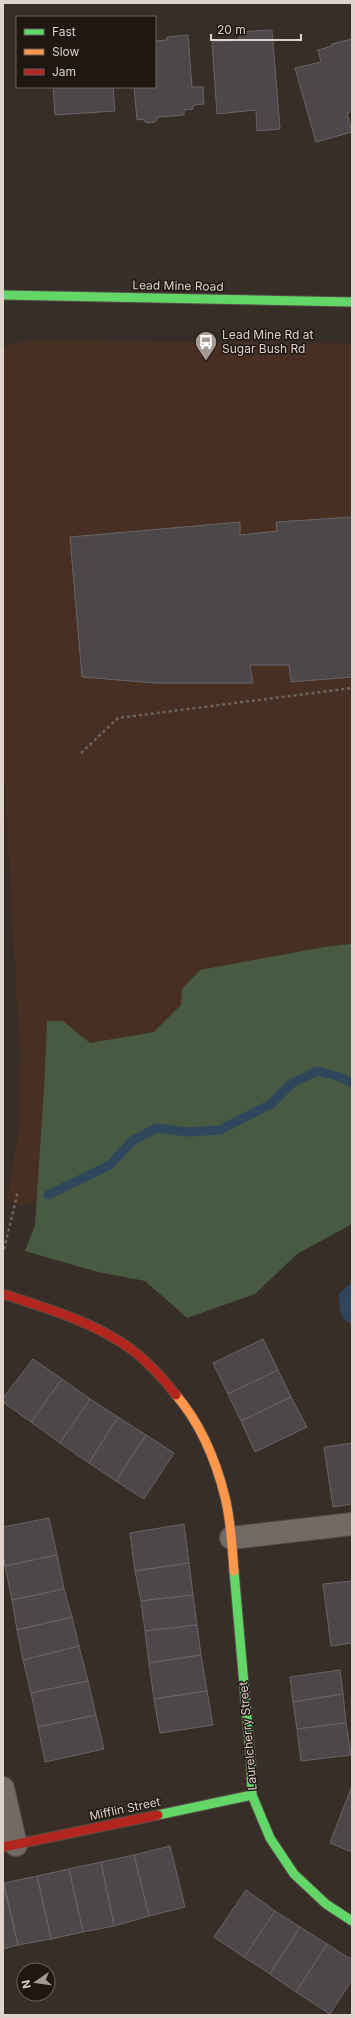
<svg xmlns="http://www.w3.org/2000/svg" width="355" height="2018" font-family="Inter,sans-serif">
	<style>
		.built { fill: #473023 }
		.forest { fill: #485a42 }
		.water { fill: #2e475c }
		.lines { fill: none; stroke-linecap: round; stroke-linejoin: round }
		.stream { stroke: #2e475c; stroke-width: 9 }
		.building { fill: #4c4849; stroke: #696466 }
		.street-casing { stroke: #554c46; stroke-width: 24 }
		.fast-casing { stroke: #554c46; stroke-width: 11 }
		.slow-casing { stroke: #554c46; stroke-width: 11 }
		.jam-casing { stroke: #554c46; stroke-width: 11 }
		.path { stroke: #6c645f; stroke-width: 2.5; stroke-dasharray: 3 3; stroke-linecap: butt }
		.street { stroke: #726a64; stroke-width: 22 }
		.fast { stroke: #63d668; stroke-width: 9 }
		.slow { stroke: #ff974d; stroke-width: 9 }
		.jam { stroke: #b3261e; stroke-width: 9 }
		.labels { text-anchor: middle; stroke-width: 3; stroke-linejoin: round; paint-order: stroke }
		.street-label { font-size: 12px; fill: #dfd3cc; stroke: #201712 }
		.poi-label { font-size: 12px; fill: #dfd3cc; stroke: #201712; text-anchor: start }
	</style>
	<rect width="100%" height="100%" fill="#382e28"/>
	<polygon class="built" points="32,341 352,343 352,1083 23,1206 7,1201 19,1129 20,1052 3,752 3,349 11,344"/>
	<polygon class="forest" points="352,944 352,1224 297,1254 255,1294 187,1318 145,1281 98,1272 25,1251 35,1225 44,1088 47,1021 63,1021 90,1043 154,1032 181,1005 182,989 200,970 324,947"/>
	<path class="water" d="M352,1282V1324C338,1319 340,1306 339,1294Z"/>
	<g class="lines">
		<polyline class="stream" points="48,1195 110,1165 132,1141 156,1128 188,1132 220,1130 271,1104 292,1083 317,1071 340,1077 352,1083"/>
	</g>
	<g class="building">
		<polygon points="272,30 280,129 257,131 256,110 217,114 212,42 240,40 239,32"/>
		<polygon points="188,35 192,87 203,87 204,104 193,105 193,109 184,110 184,115 159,117 155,122 146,123 143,119 137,120 134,87 155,87 155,41 167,40 167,37"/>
		<polygon points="352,39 352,111 347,113 352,132 316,142 295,68 321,62 318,50 332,46 332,44"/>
		<polygon points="53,87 113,87 115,111 55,115"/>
		<polygon points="352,517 352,677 291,682 289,665 250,665 253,683 155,683 82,677 70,537 240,522 240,535 277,531 276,522"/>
		<polygon points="263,1339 278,1370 228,1394 213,1363"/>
		<polygon points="33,1359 62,1379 31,1422 3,1402 3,1398"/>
		<polygon points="278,1370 291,1397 241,1421 228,1394"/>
		<polygon points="62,1379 90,1399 60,1443 31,1422"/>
		<polygon points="291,1397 307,1427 255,1452 241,1421"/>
		<polygon points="90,1399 118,1417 89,1463 60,1443"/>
		<polygon points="118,1417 146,1435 116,1481 89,1463"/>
		<polygon points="146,1435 174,1453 144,1499 116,1481"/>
		<polygon points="352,1443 352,1504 333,1507 324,1447"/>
		<polygon points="49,1518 57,1555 5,1566 3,1555 3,1527"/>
		<polygon points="184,1524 189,1563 135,1571 130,1533"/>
		<polygon points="57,1555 64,1589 12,1600 5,1566"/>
		<polygon points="189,1563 193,1595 141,1601 135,1571"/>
		<polygon points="352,1581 352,1643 331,1646 323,1584"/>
		<polygon points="64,1589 72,1617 17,1630 12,1600"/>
		<polygon points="193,1595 197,1625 145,1631 141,1601"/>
		<polygon points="72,1617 79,1646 23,1660 17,1630"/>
		<polygon points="197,1625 201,1655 149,1663 145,1631"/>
		<polygon points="79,1646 88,1681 31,1693 23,1660"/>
		<polygon points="201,1655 207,1691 154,1699 149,1663"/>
		<polygon points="340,1670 343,1694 293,1702 290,1677"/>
		<polygon points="88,1681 96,1715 38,1727 31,1693"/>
		<polygon points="207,1691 213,1725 160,1733 154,1699"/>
		<polygon points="343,1694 346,1723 297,1729 293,1702"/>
		<polygon points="96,1715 104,1749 45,1762 38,1727"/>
		<polygon points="346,1723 351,1755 301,1761 297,1729"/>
		<polygon points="352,1786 352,1852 330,1843"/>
		<polygon points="170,1846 185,1907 149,1916 134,1855"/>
		<polygon points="134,1855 149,1916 114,1926 101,1862"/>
		<polygon points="101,1862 114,1926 83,1932 69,1869"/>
		<polygon points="69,1869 83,1932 51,1939 37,1876"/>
		<polygon points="37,1876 51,1939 18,1945 4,1883"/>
		<polygon points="3,1883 18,1945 3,1949"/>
		<polygon points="246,1890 275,1911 244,1957 214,1937"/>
		<polygon points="275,1911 300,1927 270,1974 244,1957"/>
		<polygon points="300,1927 327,1944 296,1992 270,1974"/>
		<polygon points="327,1944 352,1960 352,1980 330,2014 296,1992"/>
	</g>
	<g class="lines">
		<g class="street-casing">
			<g id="street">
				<polyline points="231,1538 352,1524"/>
				<polyline points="3,1788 16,1845"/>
			</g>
		</g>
		<g class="fast-casing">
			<g id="fast">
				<polyline points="3,295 352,302"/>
				<polyline points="234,1571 251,1764 252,1795 270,1838 294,1874 326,1904 352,1921"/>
				<polyline points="158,1815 252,1795"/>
			</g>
		</g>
		<g class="slow-casing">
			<path id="slow" d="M176,1395C200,1423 216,1461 225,1497C231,1521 232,1546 234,1571"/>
		</g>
		<g class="jam-casing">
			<g id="jam">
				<path d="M3,1294C46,1308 94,1322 131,1349C148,1362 163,1378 176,1395"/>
				<polyline points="3,1847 158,1815"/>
			</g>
		</g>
		<g class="path">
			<polyline points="81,753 118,718 352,688"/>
			<polyline points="4,1249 18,1191"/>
		</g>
		<use href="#street" class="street"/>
		<use href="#fast" class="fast"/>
		<use href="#slow" class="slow"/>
		<use href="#jam" class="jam"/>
	</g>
	<defs>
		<g id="bus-pin" transform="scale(1.15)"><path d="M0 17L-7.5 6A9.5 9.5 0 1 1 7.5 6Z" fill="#a59993" stroke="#201712"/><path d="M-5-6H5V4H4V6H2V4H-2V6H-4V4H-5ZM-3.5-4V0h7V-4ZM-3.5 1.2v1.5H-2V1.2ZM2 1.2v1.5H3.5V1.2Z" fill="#fff"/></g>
	</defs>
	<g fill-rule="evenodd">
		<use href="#bus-pin" x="206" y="342"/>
	</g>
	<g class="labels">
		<g class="street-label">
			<text transform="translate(178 286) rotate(1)" y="4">Lead Mine Road</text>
			<text transform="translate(248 1736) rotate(-95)" y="4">Laurelcherry Street</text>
			<text transform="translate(125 1809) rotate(-12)" y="4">Mifflin Street</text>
		</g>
		<g class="poi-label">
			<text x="222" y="339">Lead Mine Rd at<tspan x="222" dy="14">Sugar Bush Rd</tspan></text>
		</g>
	</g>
	<rect width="355" height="2018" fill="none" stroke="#dfd3cc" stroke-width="8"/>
	<rect x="16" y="16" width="140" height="72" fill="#201712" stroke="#6c625c"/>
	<rect x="24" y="29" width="20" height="6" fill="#63d668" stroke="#6c625c"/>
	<text x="52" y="36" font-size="12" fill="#dfd3cc">Fast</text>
	<rect x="24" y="49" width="20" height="6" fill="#ff974d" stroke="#6c625c"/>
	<text x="52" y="56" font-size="12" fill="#dfd3cc">Slow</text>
	<rect x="24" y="69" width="20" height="6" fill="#b3261e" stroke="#6c625c"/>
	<text x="52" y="76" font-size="12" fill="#dfd3cc">Jam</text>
	<g transform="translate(36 1982) rotate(257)"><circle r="19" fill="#201712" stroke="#6c625c"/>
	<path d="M0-3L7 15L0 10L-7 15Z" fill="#a59993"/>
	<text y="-6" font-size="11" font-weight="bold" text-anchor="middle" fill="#dfd3cc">N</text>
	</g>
	<path d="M211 34v6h90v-6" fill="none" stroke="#dfd3cc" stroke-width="2"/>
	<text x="217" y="34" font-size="12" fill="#dfd3cc" stroke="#201712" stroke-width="3" paint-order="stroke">20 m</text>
</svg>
